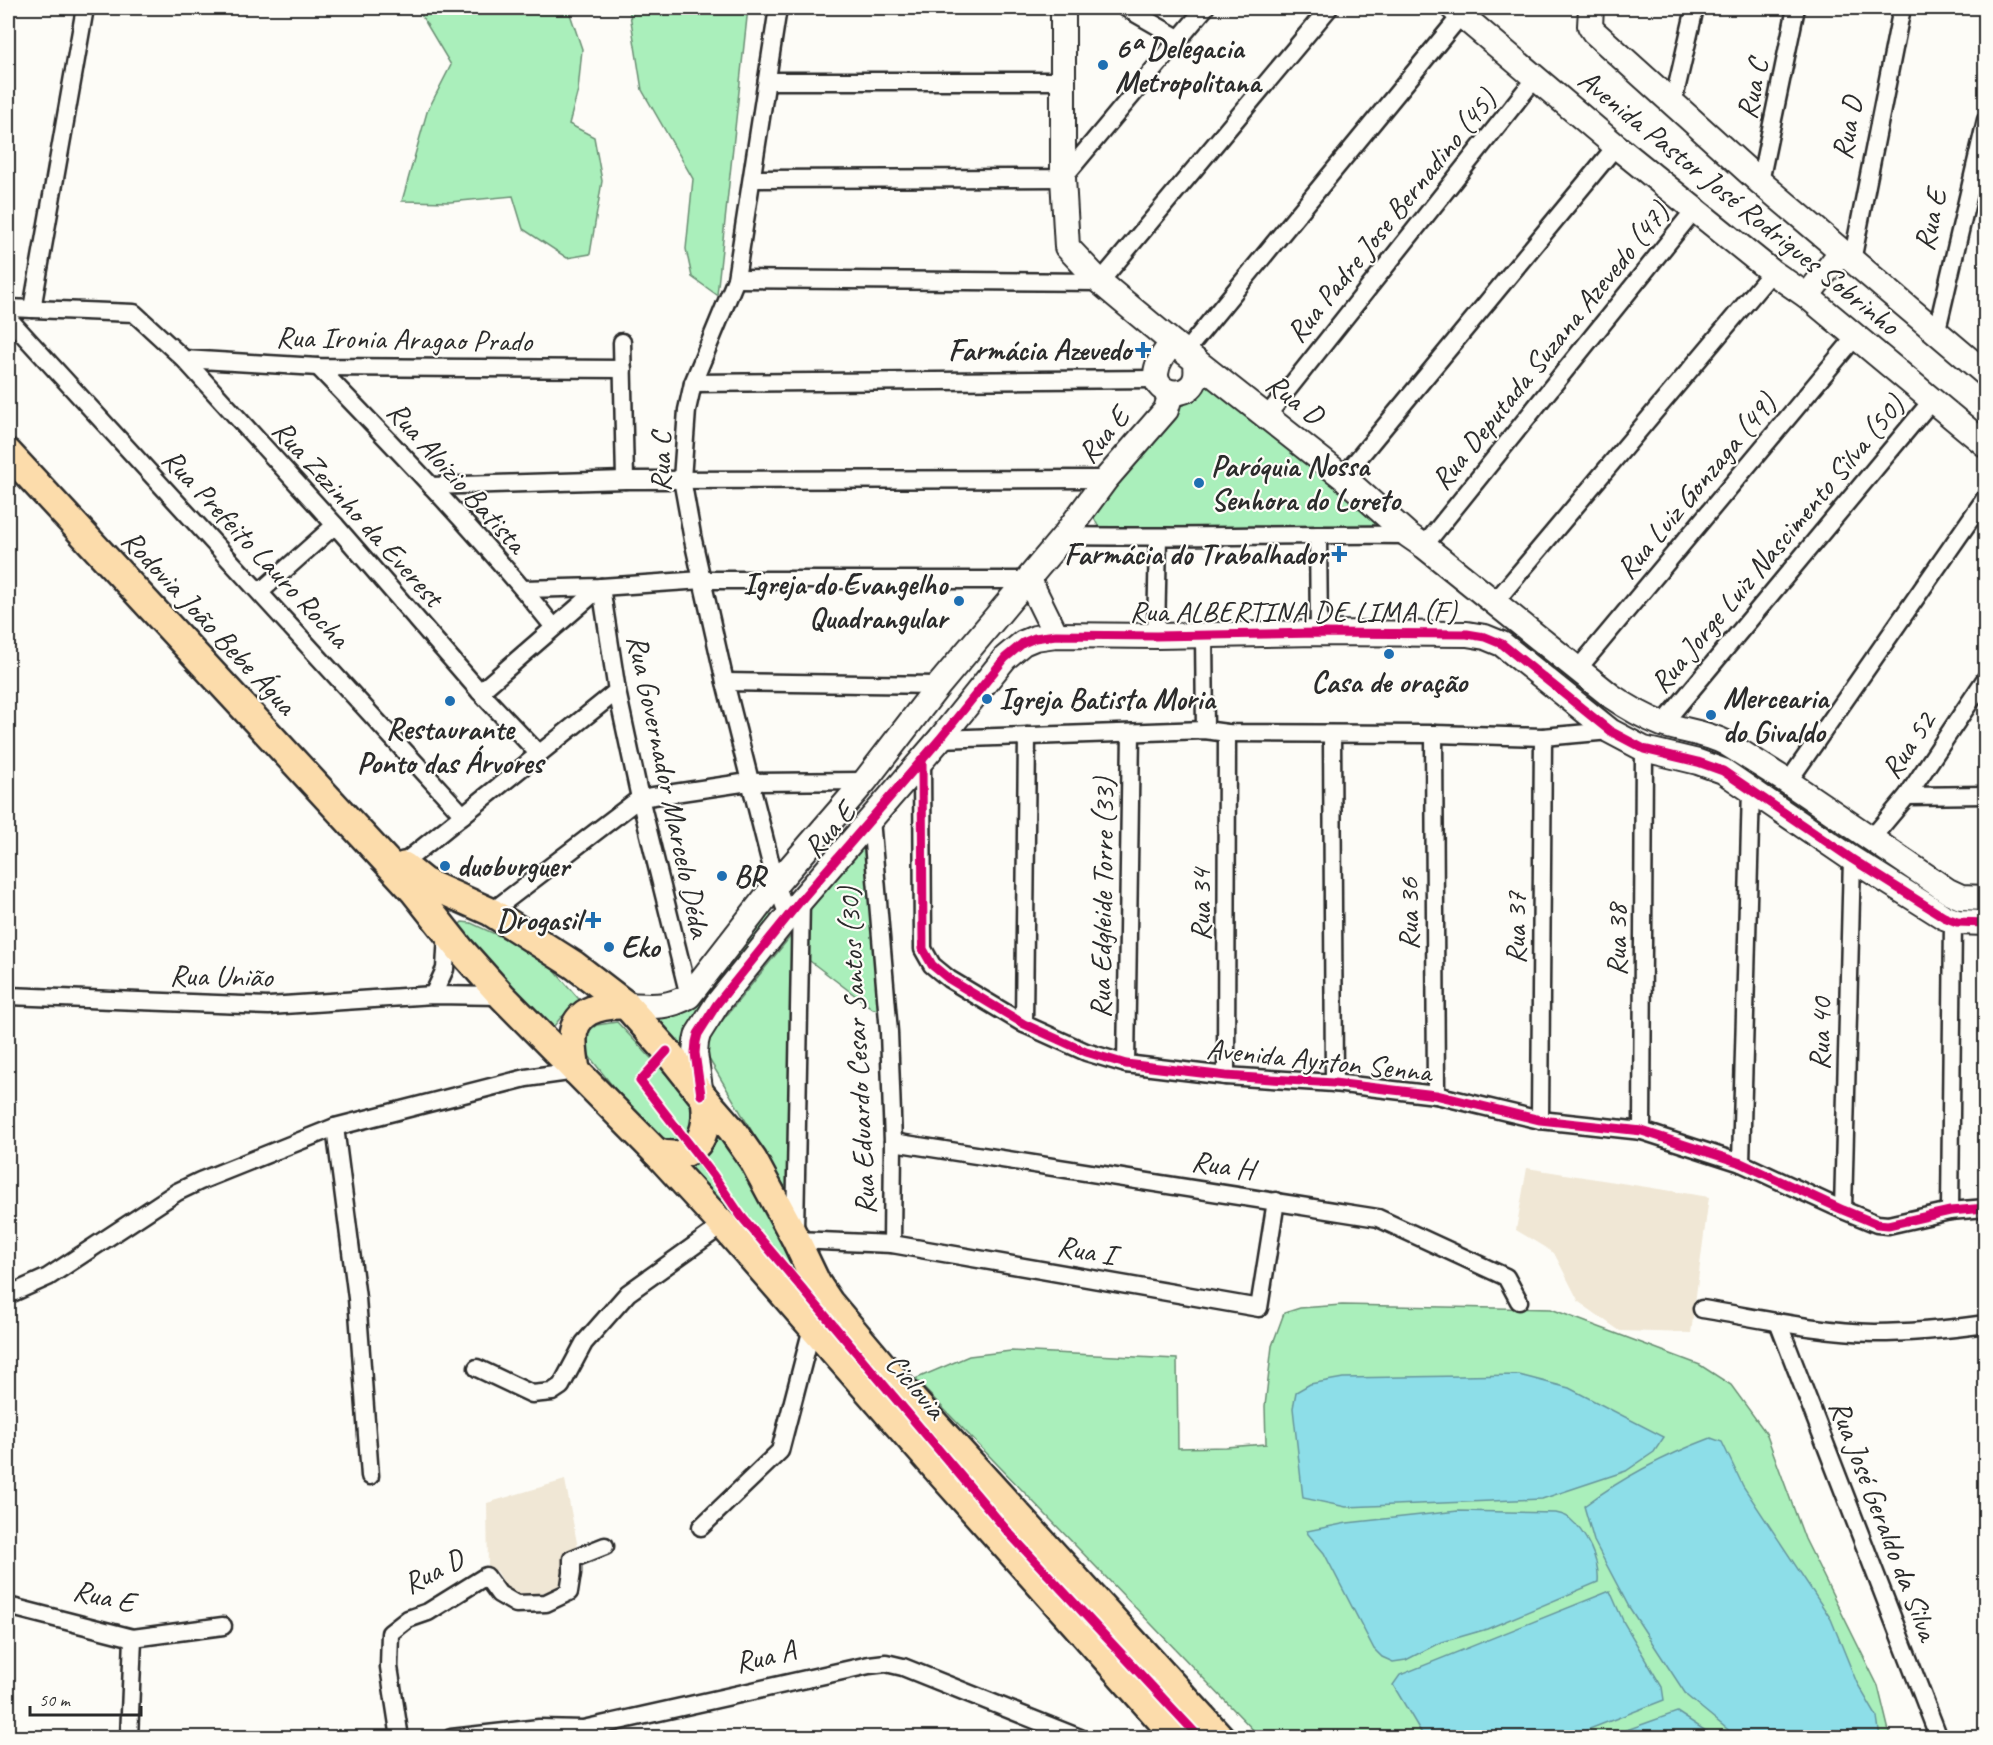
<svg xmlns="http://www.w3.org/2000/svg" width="1993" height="1745" font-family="Caveat,sans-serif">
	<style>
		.built { fill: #f0e7d5 }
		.green { fill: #aaefbb; stroke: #6a8d73; stroke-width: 1.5 }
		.water { fill: #8ddee8; stroke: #66969c; stroke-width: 1.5 }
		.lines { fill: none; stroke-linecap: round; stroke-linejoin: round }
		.street-casing { stroke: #2b2b2b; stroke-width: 21 }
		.secondary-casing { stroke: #2b2b2b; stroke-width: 28 }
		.primary-casing { stroke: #2b2b2b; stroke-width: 32 }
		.street { stroke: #fdfcf7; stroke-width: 16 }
		.secondary { stroke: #fdfcf7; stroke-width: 24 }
		.primary { stroke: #fcdcab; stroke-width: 27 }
		.cycleway-casing { stroke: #fdfcf7; stroke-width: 13 }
		.cycleway { stroke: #d6006c; stroke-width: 9 }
		.poi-dot { fill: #1f6fb2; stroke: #fdfcf7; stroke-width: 2 }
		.labels { text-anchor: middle; stroke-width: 4.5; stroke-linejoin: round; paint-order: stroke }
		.poi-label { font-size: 30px; font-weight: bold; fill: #2b2b2b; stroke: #fdfcf7; text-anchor: start }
		.street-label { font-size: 30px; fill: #2b2b2b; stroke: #fdfcf7 }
	</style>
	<rect width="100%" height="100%" fill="#fdfcf7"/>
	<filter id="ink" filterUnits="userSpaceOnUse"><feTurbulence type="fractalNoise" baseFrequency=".0167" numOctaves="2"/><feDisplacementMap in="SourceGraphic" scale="12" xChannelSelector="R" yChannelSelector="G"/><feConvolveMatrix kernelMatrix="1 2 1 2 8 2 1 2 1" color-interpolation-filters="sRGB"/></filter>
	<g filter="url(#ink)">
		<g class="built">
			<polygon points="1527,1168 1709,1197 1691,1333 1620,1331 1579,1302 1554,1253 1516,1230"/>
			<polygon points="565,1480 578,1548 563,1557 567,1570 567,1584 560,1590 516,1596 508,1590 497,1571 488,1571 487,1503"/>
		</g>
		<g class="green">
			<polygon points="417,8 568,8 582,49 578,90 569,124 594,137 602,181 590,254 567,258 523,229 513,196 450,202 402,201 427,112 451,65"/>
			<polygon points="629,8 748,8 717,295 692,277 686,249 693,179 642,90"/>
			<polygon points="1211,379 1377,521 1377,526 1373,531 1105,530 1097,524 1093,516 1187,391"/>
			<polygon points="865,838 880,1010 873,1009 806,958 806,912"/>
			<polygon points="766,908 775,923 696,1024 695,1071 653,1012"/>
			<polygon points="462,922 471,923 523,947 554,970 584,1005 561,1017 548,1034 457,927"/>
			<polygon points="794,932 792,1199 706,1054 706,1045 714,1031"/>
			<polygon points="617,1022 697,1107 685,1147 665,1145 622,1098 585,1051 587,1032 597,1025"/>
			<polygon points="712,1121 757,1189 782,1246 803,1277 791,1293 678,1163"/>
			<polygon points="1342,1305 1551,1309 1700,1365 1731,1385 1766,1433 1805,1539 1878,1686 1889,1731 1889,1737 1260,1737 915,1379 969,1356 1011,1351 1177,1359 1178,1448 1226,1447 1266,1444 1265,1406 1272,1346 1284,1313 1300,1308"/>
		</g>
		<g class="water">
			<polygon points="1519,1375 1569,1388 1664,1437 1654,1452 1626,1471 1542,1499 1346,1507 1303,1498 1293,1408 1296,1392 1310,1384 1343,1378"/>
			<path d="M1711,1438L1722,1442L1743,1486L1831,1619L1857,1683L1877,1717L1880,1737H1737L1687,1696L1629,1607L1594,1541L1584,1506C1622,1478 1666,1455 1711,1438Z"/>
			<path d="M1458,1511L1556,1513C1560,1514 1566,1515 1569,1518C1586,1532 1600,1561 1598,1582L1487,1629L1439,1643L1406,1660L1393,1662L1382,1657L1374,1649L1324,1553L1308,1534L1307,1531L1347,1523Z"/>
			<polygon points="1610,1591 1624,1623 1662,1687 1664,1700 1569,1737 1424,1737 1393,1685 1400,1675"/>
			<polygon points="1677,1712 1715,1737 1607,1737"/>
		</g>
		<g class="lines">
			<g class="street-casing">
				<g id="street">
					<polyline points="778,8 736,279 693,383 687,410 682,479 693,540 725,682 776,884 788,916"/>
					<polyline points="1126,8 1180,39"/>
					<polyline points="767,81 1063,81"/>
					<polyline points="1673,103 1695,8"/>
					<polyline points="752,179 1063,178 1205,8"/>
					<polyline points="1760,182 1796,8"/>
					<polyline points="1852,261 1902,8"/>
					<polyline points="736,279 1100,282 1329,8"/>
					<polyline points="8,308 134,313 184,359 335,525 480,692 538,753"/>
					<polyline points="32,309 85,8"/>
					<polyline points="8,318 463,815"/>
					<polyline points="1936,334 1986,120"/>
					<polyline points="622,342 625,480"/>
					<polyline points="1185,352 1462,14"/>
					<polyline points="184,359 318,367 623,369"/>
					<path d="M318,367C399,451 480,535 553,626"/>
					<polyline points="693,383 1156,379"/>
					<polyline points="1266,417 1536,77"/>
					<polyline points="1343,477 1616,146"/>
					<polyline points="431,486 625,480 1106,479"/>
					<polyline points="1318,535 1319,633"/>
					<path d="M1064,536C1179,538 1293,534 1408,535"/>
					<polyline points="1424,546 1695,209"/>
					<polyline points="601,587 617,691 640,798 689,996"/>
					<polyline points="523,589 601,587 702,580 1029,580"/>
					<polyline points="260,592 335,525"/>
					<polyline points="1494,603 1772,272"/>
					<polyline points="1204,635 1205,730"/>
					<polyline points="1156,636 1158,537"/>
					<polyline points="1577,670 1856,336"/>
					<polyline points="725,682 939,685"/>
					<polyline points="480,692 601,587"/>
					<polyline points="1663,724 1933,399"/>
					<polyline points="1332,734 1334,1083"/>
					<polyline points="1434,734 1436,1095"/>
					<polyline points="940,739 1205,730 1227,733 1434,734 1543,737 1610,731"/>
					<polyline points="922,759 923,949 932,965 949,979 1024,1024 1086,1052 1126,1064 1226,1076 1334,1083 1436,1095 1540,1120 1642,1131 1741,1163 1843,1210 1877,1224 1888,1225 1950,1211 1986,1208"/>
					<polyline points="1788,782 1986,497"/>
					<polyline points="1907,796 1986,795"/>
					<polyline points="871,819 889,1032 893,1142 892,1244"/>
					<polyline points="1871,839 1907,796 1986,678"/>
					<polyline points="401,865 617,691"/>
					<polyline points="491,912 640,798 749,782 865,781"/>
					<polyline points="433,995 445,969 447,933"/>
					<polyline points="8,996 269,1006 433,995 502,996"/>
					<polyline points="1024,1024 1027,736"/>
					<polyline points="1126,1064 1131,733"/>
					<polyline points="1226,1076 1227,733"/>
					<polyline points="1540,1120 1543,737"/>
					<polyline points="335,1127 357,1298 370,1476"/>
					<polyline points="1642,1131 1644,749"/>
					<polyline points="893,1142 1378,1218 1506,1277 1519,1301"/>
					<polyline points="1741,1163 1751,789"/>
					<polyline points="1843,1210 1852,859"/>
					<polyline points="1950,1211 1953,921"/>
					<polyline points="795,1231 801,900"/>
					<polyline points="796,1240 892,1244 1259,1308 1276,1201"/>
					<polyline points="8,1295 48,1277 177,1192 200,1181 335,1127 526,1078 576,1071"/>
					<path d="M1702,1309C1758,1318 1819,1332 1875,1333C1911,1333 1950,1329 1986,1324"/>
					<polyline points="1778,1322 1939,1738"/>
					<polyline points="477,1368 532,1394 552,1392 561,1386 584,1343 628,1293 723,1225"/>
					<polyline points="701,1527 780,1451 812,1328"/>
					<polyline points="8,1606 133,1638 223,1626"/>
					<polyline points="129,1738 133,1638"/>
					<polyline points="400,1738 389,1667 390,1633 408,1619 428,1612 486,1576 499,1594 516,1604 546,1603 569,1592 572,1573 572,1559 605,1546"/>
					<polyline points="451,1738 539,1728 583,1729 869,1665 886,1663 903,1667 1080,1738"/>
				</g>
			</g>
			<g class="secondary-casing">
				<g id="secondary">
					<polyline points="1063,8 1063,178 1067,247 1100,282 1173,343"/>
					<polyline points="1453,8 1616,146 1772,272 1807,296 1986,445"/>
					<polyline points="1591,8 1590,26 1594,32 1760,182 1986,374"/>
					<polyline points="1807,296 1841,252"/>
					<path d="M1173,343L1196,361C1196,366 1197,371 1196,376C1191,407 1126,393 1173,343Z"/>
					<path d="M1196,361L1343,477L1408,535L1424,546L1611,696C1627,707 1644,717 1662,724C1683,731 1705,732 1726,743L1788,782L1948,891L1961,897L1986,898"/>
					<polyline points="1029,580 1056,635"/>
					<path d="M626,1005C651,1006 666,1009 689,996L776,884L865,781L939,685L1064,536L1106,479L1166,410L1171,393"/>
					<polyline points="701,1095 695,1053 696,1042 698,1034 717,1004 801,900 940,739 1005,658 1023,643 1035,638 1056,635 1156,636 1319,633 1467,634 1485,637 1502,644 1610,731 1644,749 1698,762 1723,771 1852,859 1944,917 1957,922 1986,923"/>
				</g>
			</g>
			<g class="primary-casing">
				<g id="primary">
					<polyline points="8,453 414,891 460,949 502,996 656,1152 723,1225 943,1476 1177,1738"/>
					<polyline points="404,866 424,882 491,912 574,965 626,1005 667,1051 705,1099 732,1130 753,1160 795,1238 817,1284 829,1302 892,1377 1221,1738"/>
					<path d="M576,1071C575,1062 573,1052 573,1043C571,1010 600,1004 626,1005"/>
					<path d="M656,1152C696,1165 710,1134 705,1099"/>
				</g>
			</g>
			<use href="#street" class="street"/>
			<use href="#secondary" class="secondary"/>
			<use href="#primary" class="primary"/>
			<g class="cycleway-casing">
				<g id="cycleway">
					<polyline points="922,759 923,949 932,965 949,979 1024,1024 1086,1052 1126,1064 1226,1076 1334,1083 1436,1095 1540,1120 1642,1131 1741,1163 1843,1210 1877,1224 1888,1225 1950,1211 1986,1208"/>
					<polyline points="667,1051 640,1081 713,1175 741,1216 1009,1533 1200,1738"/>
					<polyline points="701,1095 695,1053 696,1042 698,1034 717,1004 801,900 940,739 1005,658 1023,643 1035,638 1056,635 1156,636 1319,633 1467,634 1485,637 1502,644 1610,731 1644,749 1698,762 1723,771 1852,859 1944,917 1957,922 1986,923"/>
				</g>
			</g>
			<use href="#cycleway" class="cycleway"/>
		</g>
	</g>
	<g class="poi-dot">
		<circle cx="1103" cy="65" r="6"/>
		<path d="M1140 341h6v6h6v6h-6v6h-6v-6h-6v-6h6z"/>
		<circle cx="1199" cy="483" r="6"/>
		<path d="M1336 545h6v6h6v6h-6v6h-6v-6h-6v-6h6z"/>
		<circle cx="959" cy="601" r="6"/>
		<circle cx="1389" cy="654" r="6"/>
		<circle cx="987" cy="699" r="6"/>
		<circle cx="450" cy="701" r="6"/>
		<circle cx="1711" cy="715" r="6"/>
		<circle cx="445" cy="866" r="6"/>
		<circle cx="722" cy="876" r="6"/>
		<path d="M590 911h6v6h6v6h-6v6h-6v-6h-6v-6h6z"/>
		<circle cx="609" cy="947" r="6"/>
	</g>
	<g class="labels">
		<g class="poi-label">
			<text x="1115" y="58">6ª Delegacia<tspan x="1115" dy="34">Metropolitana</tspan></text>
			<text x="1131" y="360" text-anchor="end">Farmácia Azevedo</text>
			<text x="1211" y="476">Paróquia Nossa<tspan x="1211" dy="34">Senhora do Loreto</tspan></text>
			<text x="1327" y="564" text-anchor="end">Farmácia do Trabalhador</text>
			<text x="947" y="594" text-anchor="end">Igreja do Evangelho<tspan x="947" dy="34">Quadrangular</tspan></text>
			<text x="1389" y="692" text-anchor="middle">Casa de oração</text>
			<text x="1723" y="708">Mercearia<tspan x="1723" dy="34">do Givaldo</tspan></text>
			<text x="999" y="709">Igreja Batista Moria</text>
			<text x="450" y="739" text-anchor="middle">Restaurante<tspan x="450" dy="34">Ponto das Árvores</tspan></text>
			<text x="457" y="876">duoburguer</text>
			<text x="734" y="886">BR</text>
			<text x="581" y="930" text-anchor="end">Drogasil</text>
			<text x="621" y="957">Eko</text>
		</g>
		<g class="street-label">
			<text transform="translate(1752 89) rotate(-78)" y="10">Rua C</text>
			<text transform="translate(1847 128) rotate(-79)" y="10">Rua D</text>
			<text transform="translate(1739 202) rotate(39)" y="10">Avenida Pastor José Rodrigues Sobrinho</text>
			<text transform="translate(1391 216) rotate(-51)" y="10">Rua Padre Jose Bernadino (45)</text>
			<text transform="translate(1930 220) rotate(-77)" y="10">Rua E</text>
			<text transform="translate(404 339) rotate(1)" y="10">Rua Ironia Aragao Prado</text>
			<text transform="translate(1550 346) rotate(-51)" y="10">Rua Deputada Suzana Azevedo (47)</text>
			<text transform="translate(1295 399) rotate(38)" y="10">Rua D</text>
			<text transform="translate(1103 435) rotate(-50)" y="10">Rua E</text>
			<text transform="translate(660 462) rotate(-90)" y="10">Rua C</text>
			<text transform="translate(457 477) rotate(48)" y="10">Rua Aloizio Batista</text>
			<text transform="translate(1696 486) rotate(-50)" y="10">Rua Luiz Gonzaga (49)</text>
			<text transform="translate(358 513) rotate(48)" y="10">Rua Zezinho da Everest</text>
			<text transform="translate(1777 544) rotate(-50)" y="10">Rua Jorge Luiz Nascimento Silva (50)</text>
			<text transform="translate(256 548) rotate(47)" y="10">Rua Prefeito Lauro Rocha</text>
			<text x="1293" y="621">Rua ALBERTINA DE LIMA (F)</text>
			<text transform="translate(209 622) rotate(47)" y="10">Rodovia João Bebe Água</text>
			<text transform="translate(1908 745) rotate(-56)" y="10">Rua 52</text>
			<text transform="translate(669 786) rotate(78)" y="10">Rua Governador Marcelo Déda</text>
			<text transform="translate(829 830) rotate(-49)" y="10">Rua E</text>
			<text transform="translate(1102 898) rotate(-89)" y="10">Rua Edgleide Torre (33)</text>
			<text transform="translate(1200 905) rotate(-90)" y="10">Rua 34</text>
			<text transform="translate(1408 914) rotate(-90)" y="10">Rua 36</text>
			<text transform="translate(1515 928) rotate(-90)" y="10">Rua 37</text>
			<text transform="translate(1616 940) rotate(-90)" y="10">Rua 38</text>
			<text transform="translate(221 976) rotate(1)" y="10">Rua União</text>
			<text transform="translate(1820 1034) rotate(-88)" y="10">Rua 40</text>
			<text transform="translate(857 1051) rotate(-93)" y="10">Rua Eduardo Cesar Santos (30)</text>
			<text transform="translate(1319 1060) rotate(6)" y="10">Avenida Ayrton Senna</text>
			<text transform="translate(1223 1165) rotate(9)" y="10">Rua H</text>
			<text transform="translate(1086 1250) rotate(10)" y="10">Rua I</text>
			<text transform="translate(916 1386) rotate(50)" y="10">Ciclovia</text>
			<text transform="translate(1884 1520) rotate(69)" y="10">Rua José Geraldo da Silva</text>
			<text transform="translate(433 1571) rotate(-27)" y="10">Rua D</text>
			<text transform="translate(104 1596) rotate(13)" y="10">Rua E</text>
			<text transform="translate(765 1656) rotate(-13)" y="10">Rua A</text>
		</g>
	</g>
	<rect width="1993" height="1745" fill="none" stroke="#fdfcf7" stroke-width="30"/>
	<rect x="15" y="15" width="1963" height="1715" fill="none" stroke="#2b2b2b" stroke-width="2" filter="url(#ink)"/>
	<path d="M30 1706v9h111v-9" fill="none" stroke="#2b2b2b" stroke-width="3"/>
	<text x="39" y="1706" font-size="18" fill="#2b2b2b" stroke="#fdfcf7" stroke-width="4.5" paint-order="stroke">50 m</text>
</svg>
